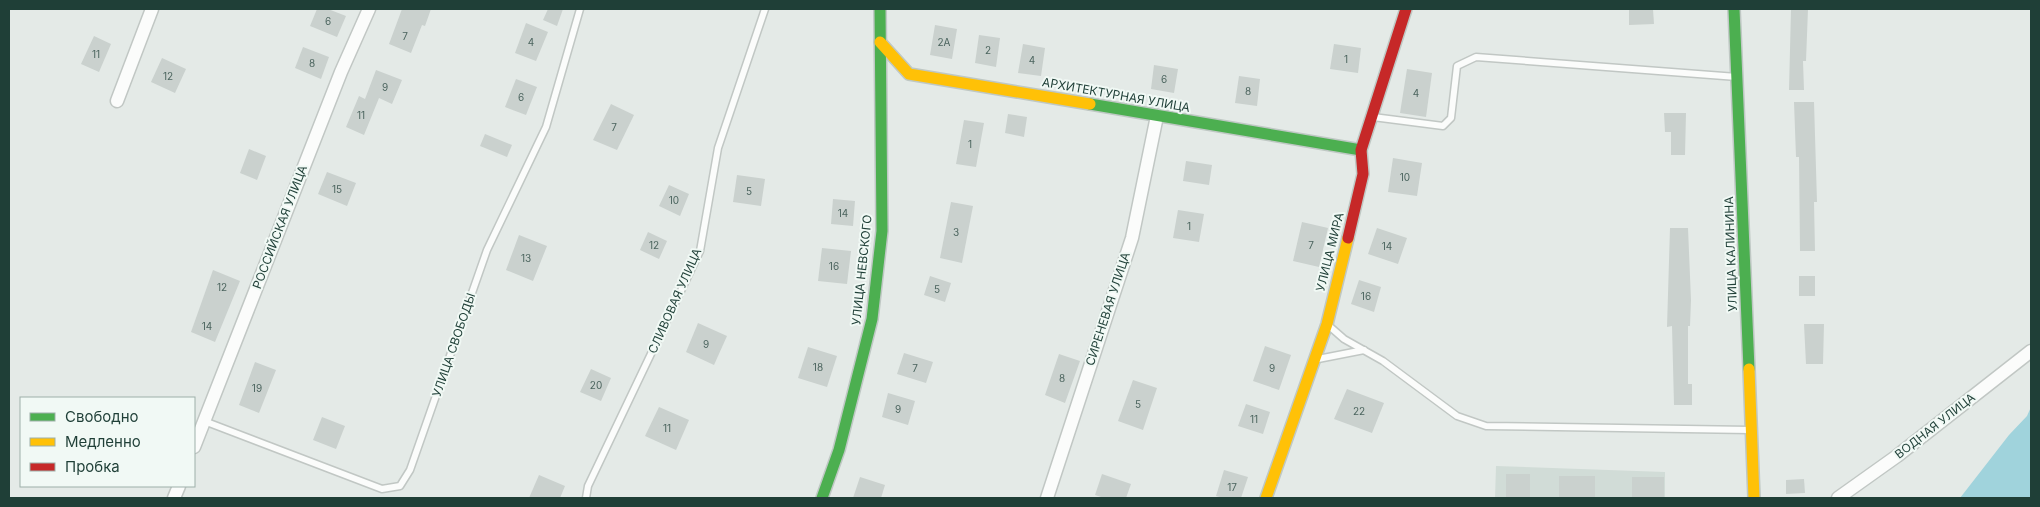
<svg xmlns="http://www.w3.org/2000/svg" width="2040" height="507" font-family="Inter,sans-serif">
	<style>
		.built { fill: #d1dcd7 }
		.water { fill: #a0d3dc }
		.building { fill: #cad1ce }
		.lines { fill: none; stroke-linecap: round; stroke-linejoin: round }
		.lane-casing { stroke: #c1c7c4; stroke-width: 9 }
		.street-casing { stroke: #c1c7c4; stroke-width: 15 }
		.fast-casing { stroke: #bfc8c4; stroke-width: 14 }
		.slow-casing { stroke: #bfc8c4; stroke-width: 14 }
		.jam-casing { stroke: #bfc8c4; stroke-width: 14 }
		.lane { stroke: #fbfcfb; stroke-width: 6 }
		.street { stroke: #fbfcfb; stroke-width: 12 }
		.fast { stroke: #4caf50; stroke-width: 11 }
		.slow { stroke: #ffc107; stroke-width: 11 }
		.jam { stroke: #c62828; stroke-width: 11 }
		.labels { text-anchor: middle; stroke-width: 4; stroke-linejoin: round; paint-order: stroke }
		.number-label { font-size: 10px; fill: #4b645e }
		.street-label { font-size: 12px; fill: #1f3f37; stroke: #f1f9f5 }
	</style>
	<rect width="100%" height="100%" fill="#e4eae7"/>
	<polygon class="built" points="1496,466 1665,472 1665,498 1495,498"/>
	<polygon class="water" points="2031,407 2031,498 1960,498 2009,435 2027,416"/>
	<g class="building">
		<polygon points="317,9 328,9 346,16 337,37 310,26"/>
		<polygon points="402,9 431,9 425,26 422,25 411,53 389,44"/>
		<polygon points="548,9 563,9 557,26 543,20"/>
		<polygon points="1629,9 1653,9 1654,24 1629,25"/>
		<polygon points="1791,9 1808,9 1806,61 1803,61 1804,90 1789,90"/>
		<polygon points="526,23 548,32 536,61 515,53"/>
		<polygon points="935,25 957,29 952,59 930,55"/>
		<polygon points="979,35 1000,38 996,67 975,63"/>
		<polygon points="94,36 111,44 99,72 81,64"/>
		<polygon points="1023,44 1045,48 1041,76 1018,73"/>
		<polygon points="1334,44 1361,48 1358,73 1330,69"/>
		<polygon points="303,47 329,57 321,79 295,68"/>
		<polygon points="162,58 186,69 175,93 151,82"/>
		<polygon points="1154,65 1178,69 1174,93 1151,89"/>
		<polygon points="1407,69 1432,73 1426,117 1400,113"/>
		<polygon points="376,70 402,80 392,104 379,98 364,135 346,127 359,96 365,99"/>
		<polygon points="1239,76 1260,79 1257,106 1235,103"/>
		<polygon points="516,79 537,87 526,115 505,107"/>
		<polygon points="1794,102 1814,102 1817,202 1814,202 1815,251 1800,251 1799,157 1796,157"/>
		<polygon points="611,104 634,115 617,150 593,140"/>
		<polygon points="1664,113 1686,113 1685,155 1671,155 1671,132 1665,132"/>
		<polygon points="1008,114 1027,117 1024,137 1005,133"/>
		<polygon points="964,120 984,123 976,167 956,164"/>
		<polygon points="485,134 512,145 507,157 480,146"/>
		<polygon points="249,149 266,156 257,180 240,173"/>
		<polygon points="1393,158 1422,163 1417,196 1388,192"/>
		<polygon points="1186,161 1212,165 1209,185 1183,181"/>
		<polygon points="327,172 356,183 347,206 318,194"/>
		<polygon points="737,175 765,179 761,206 733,202"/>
		<polygon points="669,185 689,194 680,216 659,206"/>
		<polygon points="833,199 855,201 853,226 831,224"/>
		<polygon points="951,202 973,206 962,263 940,258"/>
		<polygon points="1178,210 1204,214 1199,242 1173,238"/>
		<polygon points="1302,222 1328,228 1319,267 1293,261"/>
		<polygon points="1377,228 1407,238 1398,264 1368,254"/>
		<polygon points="1670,228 1688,228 1691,300 1690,326 1688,326 1688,384 1692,384 1692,405 1674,405 1672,326 1667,327"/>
		<polygon points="648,232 667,241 659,259 640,250"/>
		<polygon points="519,235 547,246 533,281 506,270"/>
		<polygon points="822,248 851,251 847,284 818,281"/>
		<polygon points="213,270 240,281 215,342 191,332"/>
		<polygon points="930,276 951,283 945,302 924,295"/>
		<rect x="1799" y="276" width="16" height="20"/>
		<polygon points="1359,280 1381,287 1374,312 1351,304"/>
		<polygon points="698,323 727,336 714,365 686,352"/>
		<polygon points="1804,324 1824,324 1823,364 1806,364"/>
		<polygon points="1265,346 1291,355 1279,390 1253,381"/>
		<polygon points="808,347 837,356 827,387 798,378"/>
		<polygon points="904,353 933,362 926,383 897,374"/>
		<polygon points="1059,354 1080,361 1065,403 1045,395"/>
		<polygon points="255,362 276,370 259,413 239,405"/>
		<polygon points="591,369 611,378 601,401 580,392"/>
		<polygon points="1133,380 1157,388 1143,430 1118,421"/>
		<polygon points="1347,389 1384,403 1372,433 1334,419"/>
		<polygon points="888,393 915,401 908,425 882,417"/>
		<polygon points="1246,404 1270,412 1263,434 1238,426"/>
		<polygon points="659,407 689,420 676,450 645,436"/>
		<polygon points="322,417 345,426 336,449 313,440"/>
		<polygon points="1224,470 1248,477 1241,498 1223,498 1216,496"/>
		<polygon points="1102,474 1131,484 1126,498 1104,498 1095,495"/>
		<rect x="1506" y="474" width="24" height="24"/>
		<polygon points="539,475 565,486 560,498 529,498"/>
		<rect x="1559" y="476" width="36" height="22"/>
		<polygon points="860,477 885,485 881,498 853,498"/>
		<rect x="1632" y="477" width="32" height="21"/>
		<polygon points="1804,479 1805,493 1786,494 1786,480"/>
	</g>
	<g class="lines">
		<g class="lane-casing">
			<g id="lane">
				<polyline points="1373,117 1443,126 1451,118 1457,66 1476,57 1737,77"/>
				<polyline points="1328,325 1344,339 1383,361 1457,416 1486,426 1750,430"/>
				<polyline points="1318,359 1364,350"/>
				<polyline points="204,421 382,489 400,486 410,470 487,250 546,127 580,9"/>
				<polyline points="586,498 588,486 700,251 718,148 765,9"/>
			</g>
		</g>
		<g class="street-casing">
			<g id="street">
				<polyline points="117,101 152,9"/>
				<polyline points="194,447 341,72 369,9"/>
				<polyline points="174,498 179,486"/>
				<polyline points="1047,498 1132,238 1157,116"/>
				<polyline points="1838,498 1897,456 2031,351"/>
			</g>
		</g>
		<g class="fast-casing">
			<g id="fast">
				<polyline points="1734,9 1749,369"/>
				<polyline points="1090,104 1361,150"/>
				<polyline points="822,498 839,450 872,319 882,231 880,9"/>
			</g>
		</g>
		<g class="slow-casing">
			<g id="slow">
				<polyline points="880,42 909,74 1090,104"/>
				<polyline points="1749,369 1754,498"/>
				<polyline points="1266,498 1327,324 1348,238"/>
			</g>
		</g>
		<g class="jam-casing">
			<polyline id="jam" points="1348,238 1363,174 1361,150 1406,9"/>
		</g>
		<use href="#lane" class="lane"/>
		<use href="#street" class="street"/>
		<use href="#fast" class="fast"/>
		<use href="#slow" class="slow"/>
		<use href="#jam" class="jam"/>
	</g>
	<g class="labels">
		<g class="number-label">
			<text x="328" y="25">6</text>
			<text x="405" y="40">7</text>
			<text x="531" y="46">4</text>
			<text x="944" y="46">2А</text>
			<text x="988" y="54">2</text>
			<text x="96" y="58">11</text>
			<text x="1346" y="63">1</text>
			<text x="1032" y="64">4</text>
			<text x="312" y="67">8</text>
			<text x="168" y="80">12</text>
			<text x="1164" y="83">6</text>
			<text x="385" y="91">9</text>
			<text x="1248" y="95">8</text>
			<text x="1416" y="97">4</text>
			<text x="521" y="101">6</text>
			<text x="361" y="119">11</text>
			<text x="614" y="131">7</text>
			<text x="970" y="148">1</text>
			<text x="1405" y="181">10</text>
			<text x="337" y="193">15</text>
			<text x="749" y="195">5</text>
			<text x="674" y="204">10</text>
			<text x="843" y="217">14</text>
			<text x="1189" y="230">1</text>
			<text x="956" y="236">3</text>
			<text x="654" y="249">12</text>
			<text x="1311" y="249">7</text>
			<text x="1387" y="250">14</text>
			<text x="526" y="262">13</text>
			<text x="834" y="270">16</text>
			<text x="222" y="291">12</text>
			<text x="937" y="293">5</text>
			<text x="1366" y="300">16</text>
			<text x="207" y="330">14</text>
			<text x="706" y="348">9</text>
			<text x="818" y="371">18</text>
			<text x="915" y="372">7</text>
			<text x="1272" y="372">9</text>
			<text x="1062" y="382">8</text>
			<text x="596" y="389">20</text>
			<text x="257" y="392">19</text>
			<text x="1138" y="408">5</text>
			<text x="898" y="413">9</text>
			<text x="1359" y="415">22</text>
			<text x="1254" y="423">11</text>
			<text x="667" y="432">11</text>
			<text x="1232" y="491">17</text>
		</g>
		<g class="street-label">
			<text transform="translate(1116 95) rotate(10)" y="4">АРХИТЕКТУРНАЯ УЛИЦА</text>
			<text transform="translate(280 227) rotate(-69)" y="4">РОССИЙСКАЯ УЛИЦА</text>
			<text transform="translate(1330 252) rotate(-76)" y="4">УЛИЦА МИРА</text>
			<text transform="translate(1731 254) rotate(-92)" y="4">УЛИЦА КАЛИНИНА</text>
			<text transform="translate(862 270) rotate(-84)" y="4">УЛИЦА НЕВСКОГО</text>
			<text transform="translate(675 301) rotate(-66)" y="4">СЛИВОВАЯ УЛИЦА</text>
			<text transform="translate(1108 309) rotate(-72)" y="4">СИРЕНЕВАЯ УЛИЦА</text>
			<text transform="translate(454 345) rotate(-71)" y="4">УЛИЦА СВОБОДЫ</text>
			<text transform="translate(1935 426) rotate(-38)" y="4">ВОДНАЯ УЛИЦА</text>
		</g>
	</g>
	<rect width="2040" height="507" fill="none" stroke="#1f3f37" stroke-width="20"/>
	<rect x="20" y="397" width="175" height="90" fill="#f1f9f5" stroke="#9dafa9"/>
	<rect x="30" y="413" width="25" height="8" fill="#4caf50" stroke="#9dafa9"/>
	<text x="65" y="422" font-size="15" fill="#1f3f37">Свободно</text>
	<rect x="30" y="438" width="25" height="8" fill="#ffc107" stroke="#9dafa9"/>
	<text x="65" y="447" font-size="15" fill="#1f3f37">Медленно</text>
	<rect x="30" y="463" width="25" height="8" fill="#c62828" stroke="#9dafa9"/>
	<text x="65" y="472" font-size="15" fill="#1f3f37">Пробка</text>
</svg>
